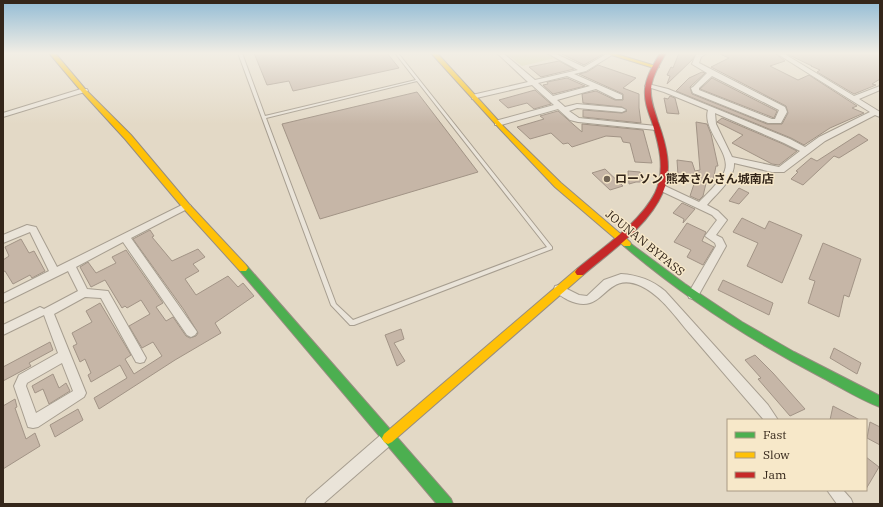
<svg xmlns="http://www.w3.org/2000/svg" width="883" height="507" font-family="'IBM Plex Serif','Noto Sans JP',serif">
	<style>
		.green { fill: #d4d2a7 }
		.building { fill: #c6b6a7; stroke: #a29486 }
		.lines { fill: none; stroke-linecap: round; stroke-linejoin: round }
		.lane-casing { stroke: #a79e90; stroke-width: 2 }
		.street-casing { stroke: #a79e90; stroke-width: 2 }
		.fast-casing { stroke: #978d80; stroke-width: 2 }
		.slow-casing { stroke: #978d80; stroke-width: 2 }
		.jam-casing { stroke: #978d80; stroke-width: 2 }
		.path { stroke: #c3bbb0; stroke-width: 1.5; stroke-dasharray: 2 1.5; stroke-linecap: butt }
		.lane { fill: #eae4d9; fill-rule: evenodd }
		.street { fill: #eae4d9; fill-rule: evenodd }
		.fast { fill: #4caf50; fill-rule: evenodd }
		.slow { fill: #ffc107; fill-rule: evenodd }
		.jam { fill: #c62828; fill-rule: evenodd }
		.poi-dot { fill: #716556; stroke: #f7e8c9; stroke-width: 1.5 }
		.labels { text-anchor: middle; stroke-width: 3; stroke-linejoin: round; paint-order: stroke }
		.poi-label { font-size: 12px; font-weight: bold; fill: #34261a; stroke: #f7e8c9; text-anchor: start }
		.street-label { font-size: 12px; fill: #34261a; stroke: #f7e8c9 }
	</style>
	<rect width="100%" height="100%" fill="#e3d9c6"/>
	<polygon class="green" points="505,53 546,53 555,58 522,66"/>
	<g class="building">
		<polygon points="254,53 387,53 399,68 293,91 289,81 267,85"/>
		<polygon points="560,53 603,53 603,54 584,65"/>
		<polygon points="679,53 697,53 692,60 667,84 670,76 667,75 671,67 673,68"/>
		<polygon points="718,53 775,53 785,61 770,66 798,80 809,75 857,106 852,108 864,113 830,128 804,145 791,138 676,91 689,78 702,72 705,73 690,87 692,94 767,124 782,124 788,113 786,106 711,67 729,58"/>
		<polygon points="785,53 880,53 880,79 872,84 876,85 854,94 817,72 820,70 811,66 812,66"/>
		<polygon points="559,61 574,69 541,77 529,67"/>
		<polygon points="598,65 636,78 623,88 639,94 639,108 641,123 583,117 583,110 622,113 627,111 622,107 583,103 582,94 596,91 615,100 623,100 623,94 579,74 587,72"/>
		<polygon points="567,78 585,86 553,94 543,85 548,84 547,82"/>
		<polygon points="712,78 777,111 774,118 700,89"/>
		<polygon points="535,90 551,104 534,109 527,103 508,108 499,100"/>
		<polygon points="417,92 478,172 320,219 282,124"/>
		<polygon points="670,96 675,98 679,114 667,113 664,98 668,99"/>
		<polygon points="558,111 582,132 582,124 643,130 652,163 635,162 630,143 623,142 621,137 606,136 572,147 568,143 563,144 551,133 530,139 517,127 544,119 540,116"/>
		<polygon points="722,118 783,144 797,151 779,165 772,164 732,143 743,135 717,122"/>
		<polygon points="696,122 707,124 711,134 718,166 716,166 713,181 707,179 703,196 699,200 690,196 696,178 678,175 677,160 692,162 695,171 700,170"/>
		<polygon points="859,134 868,140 839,158 834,156 803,185 791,179 798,172 796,171 811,158 817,161"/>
		<polygon points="605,169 623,186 610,190 592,173"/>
		<polygon points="628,171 640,172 642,182 636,182 629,184"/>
		<polygon points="739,188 749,193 739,204 729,201"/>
		<polygon points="682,203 695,209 683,223 684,219 673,213"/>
		<polygon points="742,218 765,229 769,221 802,235 782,283 747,266 758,243 733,232"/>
		<polygon points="687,223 706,232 702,241 714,247 703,265 687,257 691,250 674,242"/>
		<polygon points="150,230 154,236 152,237 172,261 198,249 205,257 193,264 199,271 185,279 196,295 228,276 238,287 243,283 254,296 215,323 221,333 175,360 99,409 94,398 127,378 120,365 91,382 88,375 91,373 85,359 80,362 73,346 77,344 72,333 92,322 86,311 100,303 131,355 125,359 134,374 162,356 153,342 142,348 129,326 150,314 141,300 127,308 125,306 122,308 105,280 91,287 80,267 88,262 96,273 116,263 112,257 126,250 163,303 156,307 166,321 173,317 186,336 190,338 196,336 198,333 184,310 133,239"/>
		<polygon points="21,239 29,253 34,251 45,271 32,278 30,275 13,284 5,271 3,272 3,260 9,256 5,247"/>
		<polygon points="823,243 861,259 849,297 844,295 839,317 808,303 815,281 809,279"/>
		<polygon points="723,280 773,303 769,315 718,290"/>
		<polygon points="401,329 404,339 394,343 405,361 397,366 385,335"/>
		<polygon points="50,342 53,350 29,363 31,366 3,381 3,367"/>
		<polygon points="834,348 861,363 857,374 830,358"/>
		<polygon points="755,355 773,373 805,409 790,416 758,379 761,378 745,360"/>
		<polygon points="53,374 59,388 66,383 70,391 49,404 43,389 35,393 32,386"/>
		<polygon points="15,399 17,407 15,408 26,439 35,433 40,446 3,469 3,406"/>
		<polygon points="833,406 860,420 830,420"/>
		<polygon points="78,409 83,420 55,437 50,425"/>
		<polygon points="870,422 880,427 880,445 867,438"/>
		<polygon points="866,457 879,467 866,489"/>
	</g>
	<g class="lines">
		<g class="lane-casing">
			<path id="lane" d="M238,53H242L265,116L416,80L395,53H398L552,247V249L354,325H350L331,305ZM417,81L547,247L353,320L336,304L266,118Z"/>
		</g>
		<g class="street-casing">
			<g id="street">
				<path d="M497,53H503L535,80L578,70L547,53H554L584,67L608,53H612V55L586,71L574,74L622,95V99H616L596,89L557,100L565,107L577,104L622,108L626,110L622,112L577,108L569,111L579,118L656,126L660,128L656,130L578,122L570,120L558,109L501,125H495V121L554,105L532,85L472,99V95L528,82ZM567,76L590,86L553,96L538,83Z"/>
				<path d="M700,53H707L701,57L699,63L785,107L787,112L781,123H768L693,93L691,88L693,87L707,73L692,64L696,55ZM712,76L779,110L775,119H772L699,90V88Z"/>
				<path d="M776,53H783L854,96L880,86V90L859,99L880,112V117L875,115L825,141L784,172H772L734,163C735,179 716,194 707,205L718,211L727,220L716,235L722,238L726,246L697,298L693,299L689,298L688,295L689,292L716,246L715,243L705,236L717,220L712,215L659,190L658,188L662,185L665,186L699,202C707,194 722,180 725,170C731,152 702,130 708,110L664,92L645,86L648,84L668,89L790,139L805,147L819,137L870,112ZM715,113L784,143L800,151L779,167L732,157L716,124Z"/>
				<polygon points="81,89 87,89 88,91 3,117 3,113"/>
				<path d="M186,203L191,206L189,208L131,238L195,329L197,332L195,335L191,337L187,335L123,242L76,267L87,289L108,291L146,358L144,362L140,363L136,362L101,298L85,297L54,314L86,393L84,397L38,427L33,428L28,427L14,386L19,375L58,353L44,315L3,335V325L36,309L40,307L44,309L78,291L68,271L3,303V294L49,271L30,232L3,243V235L27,225L36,227L57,267ZM62,363L73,391L36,413L26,386L27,383Z"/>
				<path d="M621,274C638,275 652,280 665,291L768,405L778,420H764C739,391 715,363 691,335C676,318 662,296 641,286C603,269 606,318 568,300C563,297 556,294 554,289L555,286L559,285L579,295L587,296L604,280Z"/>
				<polygon points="388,431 393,433 395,438 393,443 323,504 305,504 307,499 383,433"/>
				<polygon points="827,490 843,490 851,499 853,504 837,504"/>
			</g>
		</g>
		<g class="fast-casing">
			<g id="fast">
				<path d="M627,241L685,284L742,322L794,352L880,396V407C861,400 842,388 823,378C752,341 685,298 624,246L623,244Z"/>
				<polygon points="243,264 246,265 451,499 453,504 437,504 240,271 238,268 240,265"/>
			</g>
		</g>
		<g class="slow-casing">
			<g id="slow">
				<polygon points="49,53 55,53 86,90 131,135 189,204 246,265 248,268 246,271 240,271 183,208 125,139 82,92"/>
				<polygon points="431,53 437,53 504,127 561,183 630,242 631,244 630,246 624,246 555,187 500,129"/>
				<polygon points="605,53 613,53 659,67 654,68"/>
				<polygon points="580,268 583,269 585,272 583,275 392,442 388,444 384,442 382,438 384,434 577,269"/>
			</g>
		</g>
		<g class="jam-casing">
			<path id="jam" d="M660,53H666C660,64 652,76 651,89C650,101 655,111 658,122C666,144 673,169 663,192C648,227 611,251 583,275H577L575,272L577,269C602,248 640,223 655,193C666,170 659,145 652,122C648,111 644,101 645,89C646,76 654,64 660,53Z"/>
		</g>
		<polyline class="path" points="515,53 524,56 531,53"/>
		<use href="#lane" class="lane"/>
		<use href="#street" class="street"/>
		<use href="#fast" class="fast"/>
		<use href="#slow" class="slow"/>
		<use href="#jam" class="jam"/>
	</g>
	<linearGradient id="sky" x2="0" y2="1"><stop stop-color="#93bcd5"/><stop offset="0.43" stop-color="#f2eee5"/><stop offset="1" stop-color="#f2eee5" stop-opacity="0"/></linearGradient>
	<rect width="883" height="124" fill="url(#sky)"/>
	<circle class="poi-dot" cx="607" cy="179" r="4"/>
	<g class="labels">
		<g class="poi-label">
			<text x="615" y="183">ローソン 熊本さんさん城南店</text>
		</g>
		<g class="street-label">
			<text transform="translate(645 243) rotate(39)" y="4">JOUNAN BYPASS</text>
		</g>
	</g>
	<rect width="883" height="507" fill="none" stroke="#34261a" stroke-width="8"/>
	<rect x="727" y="419" width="140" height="72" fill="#f7e8c9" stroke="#a99a83"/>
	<rect x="735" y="432" width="20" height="6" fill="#4caf50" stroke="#a99a83"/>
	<text x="763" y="439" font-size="12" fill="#34261a">Fast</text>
	<rect x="735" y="452" width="20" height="6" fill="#ffc107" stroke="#a99a83"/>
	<text x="763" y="459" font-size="12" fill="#34261a">Slow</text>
	<rect x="735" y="472" width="20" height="6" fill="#c62828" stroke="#a99a83"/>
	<text x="763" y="479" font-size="12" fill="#34261a">Jam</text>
</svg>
